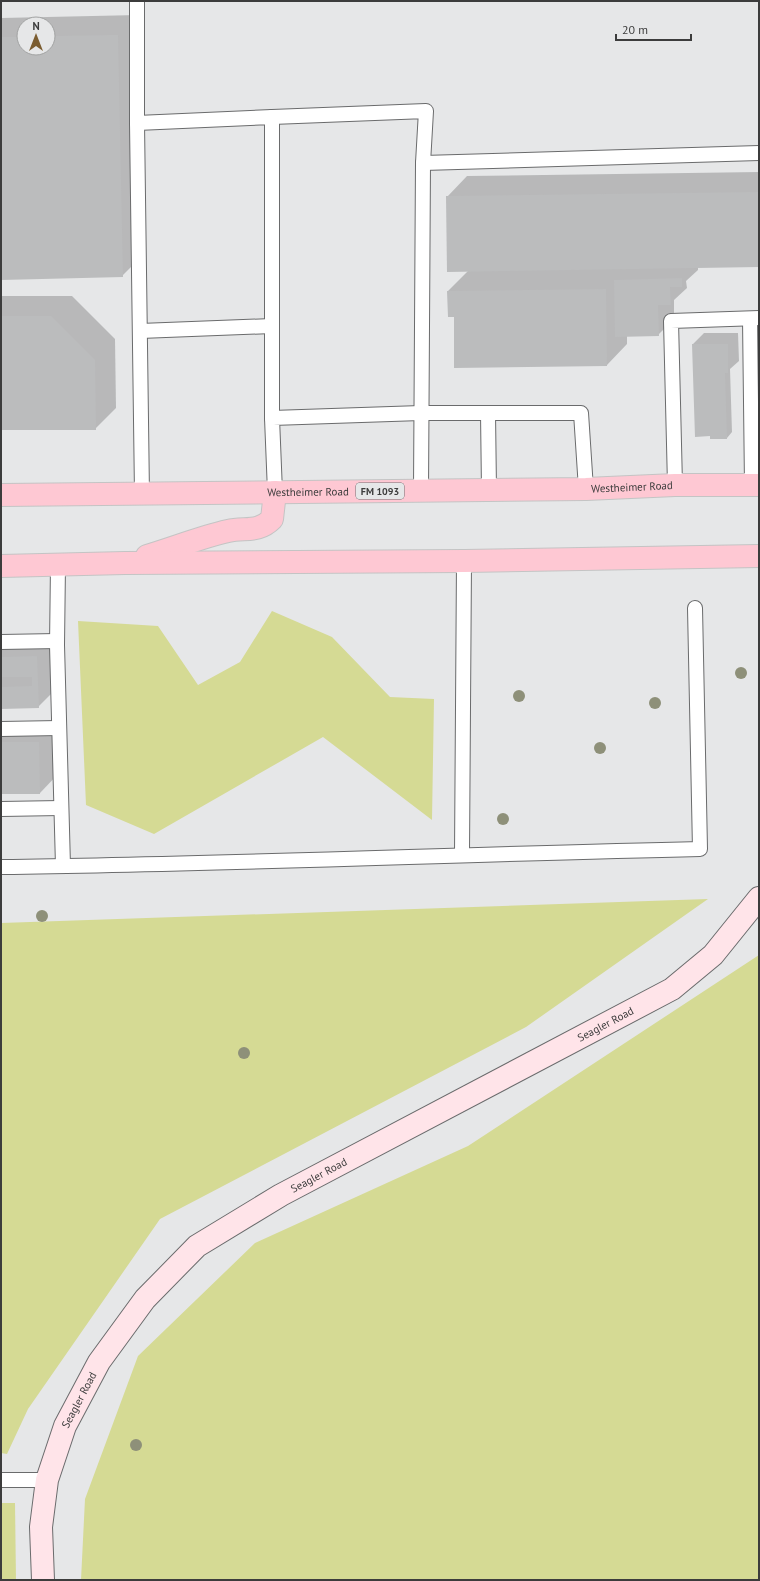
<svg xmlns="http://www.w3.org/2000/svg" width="760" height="1581" font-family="'PT Sans',sans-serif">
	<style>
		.green { fill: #d5da94 }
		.shadow { fill: #0003; fill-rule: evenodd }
		.building { fill: #bbbcbd }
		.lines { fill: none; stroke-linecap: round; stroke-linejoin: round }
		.lane-casing { stroke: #6a6b6c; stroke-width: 16 }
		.secondary-casing { stroke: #6a6b6c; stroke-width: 24 }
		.primary-casing { stroke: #c4c4c4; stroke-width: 24 }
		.lane { stroke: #fff; stroke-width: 14 }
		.secondary { stroke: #ffe4e9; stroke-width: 22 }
		.primary { stroke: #fec8d3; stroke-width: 22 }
		.tree { fill: #8e9079 }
		.labels { text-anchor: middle; stroke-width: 3; stroke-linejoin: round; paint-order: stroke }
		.shield { fill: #e6e7e8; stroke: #6f6f70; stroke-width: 1 }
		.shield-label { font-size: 10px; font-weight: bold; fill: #3c3c3c }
		.street-label { font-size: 11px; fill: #3c3c3c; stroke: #e6e7e8 }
	</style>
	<rect width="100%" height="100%" fill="#e6e7e8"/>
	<g class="green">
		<polygon points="272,611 332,637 390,697 434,699 432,820 323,737 154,834 86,805 78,621 158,626 198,685 240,662"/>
		<polygon points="708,899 526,1027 160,1219 28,1409 7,1454 1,1453 1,923"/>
		<polygon points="759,955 759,1580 81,1580 85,1499 138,1356 255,1243 468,1146"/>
		<polygon points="1,1503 15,1503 16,1580 1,1580"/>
	</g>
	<g class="shadow">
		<path d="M138,15L143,255L122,276L1,279V18ZM24,24H48V48H24Z"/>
		<polygon points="759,172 759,266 698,267 698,270 686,281 687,288 674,300 674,319 658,335 627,336 627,344 607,365 455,316 448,291 469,270 447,197 467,176"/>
		<polygon points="1,296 72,296 115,339 116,408 95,429 1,429"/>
		<polygon points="704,333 738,333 739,361 730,369 732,432 727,438 693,344"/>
		<polygon points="53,640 54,691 38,707 1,708 1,641"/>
		<polygon points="59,721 60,772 40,793 1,793 1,722"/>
	</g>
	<g class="building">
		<polygon points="118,35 123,277 1,280 1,37 24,37 24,48 48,48 48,36"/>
		<polygon points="759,192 759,267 447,272 446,196"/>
		<polygon points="682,278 682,287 670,287 671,305 658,305 659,336 615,337 614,280"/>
		<polygon points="606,289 607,366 454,368 454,317 448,317 447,291"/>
		<polygon points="1,316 51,316 95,360 96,430 1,430"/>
		<polygon points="692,344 728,344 728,373 725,373 727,439 710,439 710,436 695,437"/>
		<polygon points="37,656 39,708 1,709 1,687 32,686 32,677 1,677 1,657"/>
		<polygon points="1,742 39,742 40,794 1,794"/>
	</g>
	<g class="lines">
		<g class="lane-casing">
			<g id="lane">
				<polyline points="137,1 137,123"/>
				<polyline points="272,117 426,111 423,163 421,490"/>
				<polyline points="423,163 759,153"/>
				<polyline points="750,319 752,485"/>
				<polyline points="140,331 272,326"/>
				<polyline points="488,413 489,490"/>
				<polyline points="675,485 671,321 759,318"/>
				<polyline points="275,492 272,418 421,413 581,413 586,489"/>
				<polyline points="142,494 137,123 272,117 272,418"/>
				<polyline points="58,565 57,645 63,866"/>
				<polyline points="1,642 57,641"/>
				<polyline points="1,729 59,728"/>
				<polyline points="1,809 61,808"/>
				<polyline points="462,854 464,561"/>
				<path d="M1,867C234,864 467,854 700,849L695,608"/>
				<polyline points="1,1480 47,1480"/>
			</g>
		</g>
		<g class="secondary-casing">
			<g id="secondary">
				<path id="s1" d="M43,1580L41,1527L47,1480L65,1426L99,1362L145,1299L197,1246L281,1195L672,989L713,955L759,898"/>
			</g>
		</g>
		<g class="primary-casing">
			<g id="primary">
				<path id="s2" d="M1,495L586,489L675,485H759"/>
				<path d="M147,556C174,548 201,537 228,531C245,527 258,533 272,519L275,492"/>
				<polyline points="1,566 125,563 464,561 759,556"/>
			</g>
		</g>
		<use href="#lane" class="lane"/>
		<use href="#secondary" class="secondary"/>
		<use href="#primary" class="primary"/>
	</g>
	<g class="tree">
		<circle cx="741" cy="673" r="6"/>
		<circle cx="519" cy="696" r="6"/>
		<circle cx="655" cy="703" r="6"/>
		<circle cx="600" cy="748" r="6"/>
		<circle cx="503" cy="819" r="6"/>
		<circle cx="42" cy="916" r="6"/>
		<circle cx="244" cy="1053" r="6"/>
		<circle cx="136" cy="1445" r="6"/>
	</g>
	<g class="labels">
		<rect class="shield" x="356" y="483" width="48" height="16" rx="3"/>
		<g class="shield-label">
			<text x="380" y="495">FM 1093</text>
		</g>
		<g class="street-label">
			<text dy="4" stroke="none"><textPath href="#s2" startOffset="631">Westheimer Road</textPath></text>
			<text dy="4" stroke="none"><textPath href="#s2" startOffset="307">Westheimer Road</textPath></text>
			<text dy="4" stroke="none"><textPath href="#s1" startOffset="847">Seagler Road</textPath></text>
			<text dy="4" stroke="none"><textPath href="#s1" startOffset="523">Seagler Road</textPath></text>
			<text dy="4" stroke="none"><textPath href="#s1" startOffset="187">Seagler Road</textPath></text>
		</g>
	</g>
	<rect width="760" height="1581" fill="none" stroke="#3c3c3c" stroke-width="4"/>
	<g transform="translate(36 36)"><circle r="19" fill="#e6e7e8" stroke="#a2a3a3"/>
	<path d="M0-3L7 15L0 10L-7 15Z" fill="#7b5d31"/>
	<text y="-6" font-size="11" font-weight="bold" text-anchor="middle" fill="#3c3c3c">N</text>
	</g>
	<path d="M616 34v6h75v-6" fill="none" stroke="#3c3c3c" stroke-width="2"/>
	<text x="622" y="34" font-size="12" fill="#3c3c3c" stroke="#e6e7e8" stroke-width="3" paint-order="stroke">20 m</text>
</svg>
